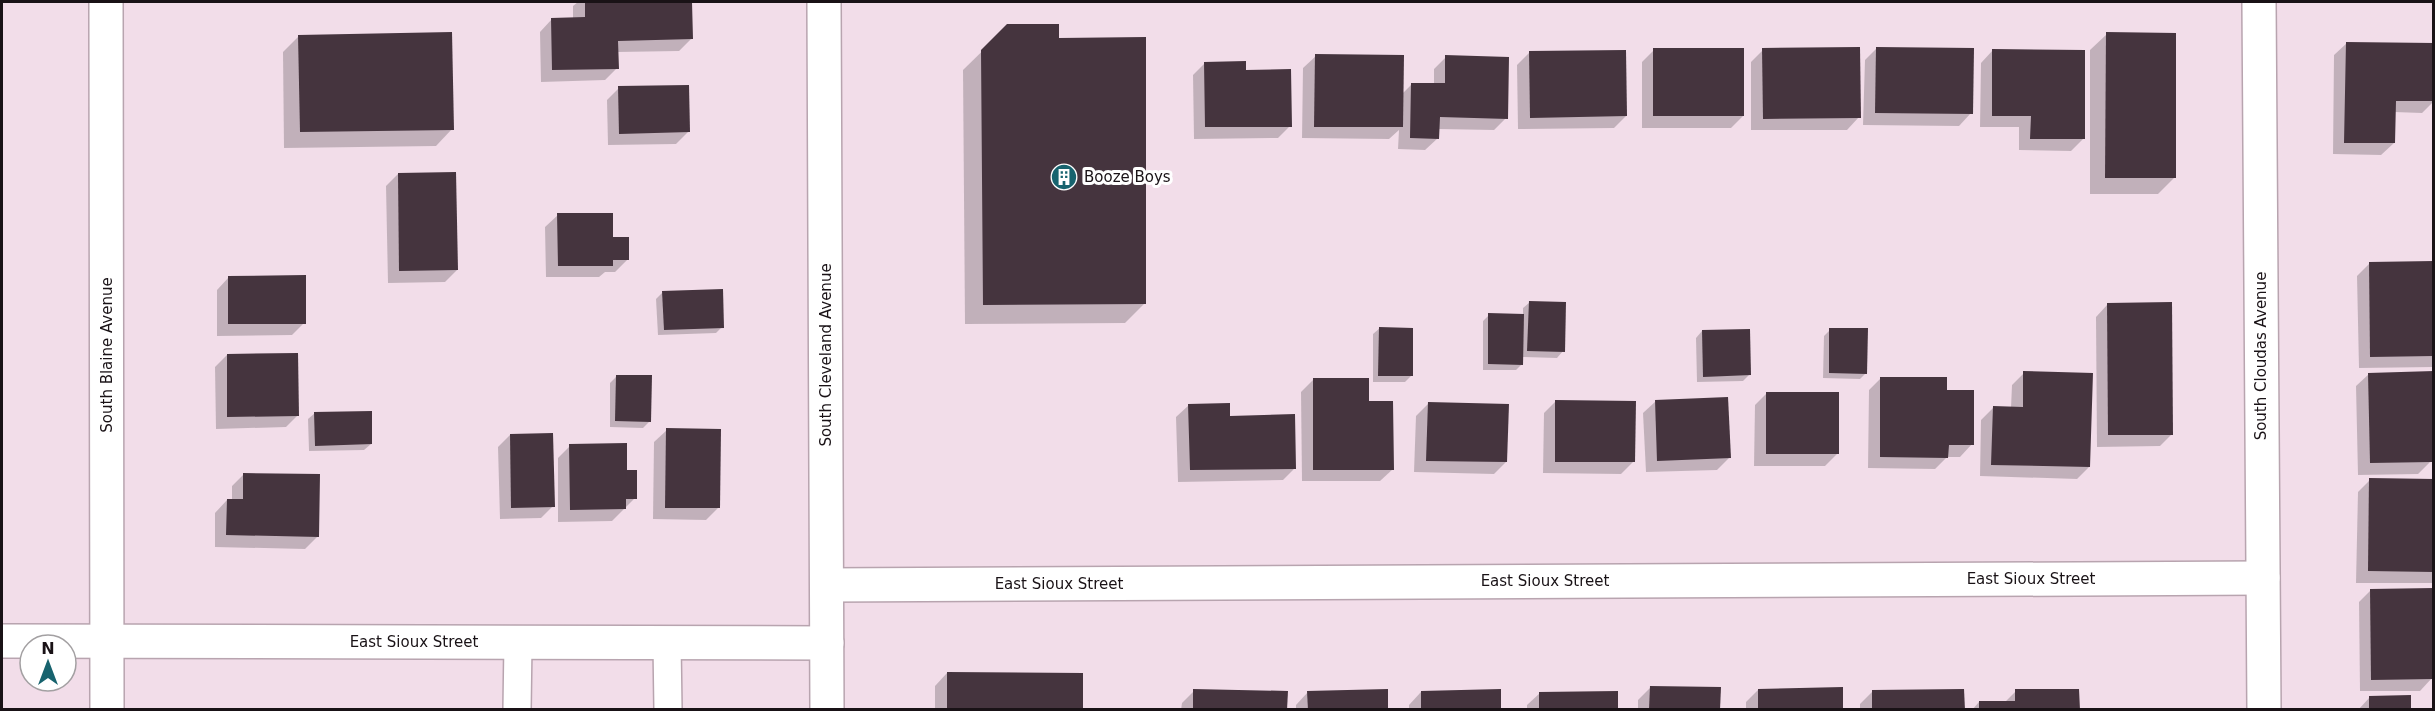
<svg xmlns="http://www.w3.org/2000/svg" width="2435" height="711" font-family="'DejaVu Sans',sans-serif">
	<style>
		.shadow { fill: #0003 }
		.building { fill: #45343e }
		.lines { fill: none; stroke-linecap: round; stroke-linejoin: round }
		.service-casing { stroke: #b8a4af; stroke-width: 30 }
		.minor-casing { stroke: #b8a4af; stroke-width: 36 }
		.tertiary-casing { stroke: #b8a4af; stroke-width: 36 }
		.service { stroke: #fff; stroke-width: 27 }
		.minor { stroke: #fff; stroke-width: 33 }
		.tertiary { stroke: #fff; stroke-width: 33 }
		.labels { text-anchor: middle; stroke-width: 6; stroke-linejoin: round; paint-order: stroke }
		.poi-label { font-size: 15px; fill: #191216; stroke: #fff; text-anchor: start }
		.street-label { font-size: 15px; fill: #191216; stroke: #fff }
	</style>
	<rect width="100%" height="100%" fill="#f2dde9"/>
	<g class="shadow">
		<polygon points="578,2 690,2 691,39 679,51 617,52 617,68 605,80 541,82 540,32 552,19 573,19 573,6"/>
		<polygon points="1008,26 1144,304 1125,323 965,324 963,70"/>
		<polygon points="2107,34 2174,178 2158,194 2090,194 2090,50"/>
		<polygon points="299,36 452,129 436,146 284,148 283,52"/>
		<polygon points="2347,43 2434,45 2434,101 2422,113 2394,112 2394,143 2381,155 2333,154 2334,55"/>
		<polygon points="1877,48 1971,113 1959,126 1863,125 1865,60"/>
		<polygon points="1654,50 1743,116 1731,128 1642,128 1642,62"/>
		<polygon points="1763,50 1859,117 1847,130 1751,130 1751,62"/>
		<polygon points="1993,50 2083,139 2071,151 2019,150 2019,127 1980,127 1981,63"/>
		<polygon points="1529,53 1626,116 1614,128 1518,129 1517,65"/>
		<polygon points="1316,56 1402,94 1411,85 1434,85 1434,69 1446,57 1506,118 1494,130 1438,129 1438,138 1425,150 1398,149 1399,130 1389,139 1302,138 1303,68"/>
		<polygon points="1205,63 1245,71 1290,126 1278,138 1194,139 1193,75"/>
		<polygon points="619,88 688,132 676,144 608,145 607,100"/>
		<polygon points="398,174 457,270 445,282 388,283 386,186"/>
		<polygon points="558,215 611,239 628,259 615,272 605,272 599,277 546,277 545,227"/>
		<polygon points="2434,263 2434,367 2359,368 2357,276 2369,264"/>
		<polygon points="229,277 304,323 292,335 217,336 217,290"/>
		<polygon points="663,292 722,327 716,333 658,335 656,299"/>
		<polygon points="1530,302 1563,351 1557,358 1522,357 1522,364 1516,370 1483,370 1483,321 1489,315 1523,315 1523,308"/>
		<polygon points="2108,304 2172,434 2160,446 2097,447 2096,317"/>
		<polygon points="1380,328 1412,375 1405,382 1373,382 1373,334"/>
		<polygon points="1830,330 1866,373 1860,379 1823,378 1824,336"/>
		<polygon points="1702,331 1749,375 1743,381 1697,382 1696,338"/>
		<polygon points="227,355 298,415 286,427 216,429 215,367"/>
		<polygon points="2024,373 2089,467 2077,479 1980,476 1981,420 1993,408 2011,408 2012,385"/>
		<polygon points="2434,373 2434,445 2430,445 2430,462 2418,474 2358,475 2356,386 2369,374"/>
		<polygon points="616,377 650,421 643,428 610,427 610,383"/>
		<polygon points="1881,378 1946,392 1972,444 1960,457 1947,457 1935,469 1868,468 1869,390"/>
		<polygon points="1313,380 1368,402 1393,469 1380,481 1302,481 1301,392"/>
		<polygon points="1767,393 1837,454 1825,466 1754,466 1755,405"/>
		<polygon points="1556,401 1633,462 1621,474 1543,473 1544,413"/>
		<polygon points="1656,401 1729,458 1717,470 1646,472 1643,413"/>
		<polygon points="1428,404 1506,462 1494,474 1414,472 1416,416"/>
		<polygon points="1189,405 1229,417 1295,468 1283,480 1178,482 1176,417"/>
		<polygon points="315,413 371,444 364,450 309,451 308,419"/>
		<polygon points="667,430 718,508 706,520 653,519 654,442"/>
		<polygon points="510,435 553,506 541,518 500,519 498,447"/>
		<polygon points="570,446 625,472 635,498 612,521 558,522 558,458"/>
		<polygon points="244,474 318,536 305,549 215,547 215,513 227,500 232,500 232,486"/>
		<polygon points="2370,480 2434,480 2434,583 2356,583 2358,492"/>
		<polygon points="2371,590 2434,590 2432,678 2420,691 2360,691 2359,602"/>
		<polygon points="947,673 1081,710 935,710 935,686"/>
		<polygon points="1650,688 1719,710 1638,710 1638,700"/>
		<polygon points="1758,690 1841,710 1746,710 1746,702"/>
		<polygon points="1194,691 1286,710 1181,710 1182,703"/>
		<polygon points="2016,691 2078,710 1972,710 1979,702 2005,702"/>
		<polygon points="1308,692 1387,710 1296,710 1296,705"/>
		<polygon points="1421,692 1500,710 1409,710 1409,705"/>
		<polygon points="1872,692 1963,710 1860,710 1860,704"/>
		<polygon points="1540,693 1617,710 1527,710 1527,705"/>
		<polygon points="2370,697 2409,710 2358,710"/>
	</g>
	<g class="building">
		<polygon points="585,2 692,2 693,39 618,41 619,69 552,70 551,18 585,17"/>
		<polygon points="1007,24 1059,24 1059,38 1146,37 1146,304 983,305 981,50"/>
		<polygon points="452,32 454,130 300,132 298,35"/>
		<polygon points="2106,32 2176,33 2176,178 2105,178"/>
		<polygon points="2346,42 2434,43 2434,101 2396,101 2395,143 2344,143"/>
		<polygon points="1860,47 1861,118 1763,119 1762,48"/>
		<polygon points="1876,47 1974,48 1973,114 1875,113"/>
		<rect x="1653" y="48" width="91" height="68"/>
		<polygon points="1992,49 2085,50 2085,139 2030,139 2031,116 1992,116"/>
		<polygon points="1626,50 1627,116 1530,118 1529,51"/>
		<polygon points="1315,54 1404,55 1403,127 1314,127"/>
		<polygon points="1445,55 1509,57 1508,119 1440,117 1439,139 1410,138 1411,83 1445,83"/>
		<polygon points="1246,61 1246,70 1291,69 1292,127 1205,127 1204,62"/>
		<polygon points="689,85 690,132 619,134 618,86"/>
		<polygon points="456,172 458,270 399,271 398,173"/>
		<polygon points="557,213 613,213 613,237 629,237 629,260 613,260 613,266 558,266"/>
		<polygon points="2434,261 2434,356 2370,357 2369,262"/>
		<polygon points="306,275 306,324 228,324 228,276"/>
		<polygon points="723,289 724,328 664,330 662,291"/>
		<polygon points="1529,301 1566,302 1565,352 1527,351"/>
		<polygon points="2172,302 2173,435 2108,435 2107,303"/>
		<polygon points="1488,313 1524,314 1523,365 1488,364"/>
		<polygon points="1379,327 1413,328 1413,376 1378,376"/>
		<polygon points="1829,328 1868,328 1867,374 1829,373"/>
		<polygon points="1750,329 1751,375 1703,377 1702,330"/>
		<polygon points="298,353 299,416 227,417 227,354"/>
		<polygon points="2023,371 2093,373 2090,467 1991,465 1993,406 2023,407"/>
		<polygon points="2434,371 2432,462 2370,463 2368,373"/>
		<polygon points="616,375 652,375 651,422 615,421"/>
		<polygon points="1880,377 1947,377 1947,390 1974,390 1974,445 1949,445 1948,458 1880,457"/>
		<polygon points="1313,378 1369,378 1369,401 1393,401 1394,470 1313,470"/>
		<rect x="1766" y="392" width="73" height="62"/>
		<polygon points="1728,397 1731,458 1657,461 1655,400"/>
		<polygon points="1555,400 1636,401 1635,462 1555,462"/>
		<polygon points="1428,402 1509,404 1507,462 1426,461"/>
		<polygon points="1230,403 1230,416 1295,414 1296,469 1190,470 1188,404"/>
		<polygon points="372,411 372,444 315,446 314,412"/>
		<polygon points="666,428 721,429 720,508 665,508"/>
		<polygon points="553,433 555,507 511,508 510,434"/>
		<polygon points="627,443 627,470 637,470 637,499 626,499 626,509 570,510 569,444"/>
		<polygon points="243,473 320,474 319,537 226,535 227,499 243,499"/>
		<polygon points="2369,478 2434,479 2434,572 2368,571"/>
		<polygon points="2434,588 2433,679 2371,680 2370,589"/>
		<polygon points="947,672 1083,673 1083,710 947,710"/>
		<polygon points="1650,686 1721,687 1720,710 1649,710"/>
		<polygon points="1843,687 1843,710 1758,710 1758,689"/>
		<polygon points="1193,689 1288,691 1287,710 1193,710"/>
		<polygon points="1388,689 1388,710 1308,710 1307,691"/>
		<polygon points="1501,689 1501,710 1421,710 1421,691"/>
		<polygon points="1964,689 1965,710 1872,710 1872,690"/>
		<polygon points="2015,689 2079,689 2080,710 1979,710 1979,701 2015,701"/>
		<polygon points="1618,691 1618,710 1539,710 1539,692"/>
		<polygon points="2411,695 2411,710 2369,710 2369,696"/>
	</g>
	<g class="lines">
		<g class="service-casing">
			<g id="service">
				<polyline points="667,643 668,710"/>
				<polyline points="517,710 518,643"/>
			</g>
		</g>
		<g class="minor-casing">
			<g id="minor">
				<polyline points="106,2 107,710"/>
				<polyline points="2259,2 2264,710"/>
				<polyline points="827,585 2263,578"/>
				<polyline points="2,641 827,643"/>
			</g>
		</g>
		<g class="tertiary-casing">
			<polyline id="tertiary" points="824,2 827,710"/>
		</g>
		<use href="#service" class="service"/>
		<use href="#minor" class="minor"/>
		<use href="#tertiary" class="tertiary"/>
	</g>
	<defs>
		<g id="building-disc" transform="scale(1.35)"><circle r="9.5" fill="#17636e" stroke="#fff"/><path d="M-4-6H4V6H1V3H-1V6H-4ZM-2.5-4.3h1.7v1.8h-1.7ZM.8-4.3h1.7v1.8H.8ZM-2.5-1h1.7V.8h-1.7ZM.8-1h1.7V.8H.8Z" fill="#fff"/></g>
	</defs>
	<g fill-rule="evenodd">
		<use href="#building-disc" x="1064" y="177"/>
	</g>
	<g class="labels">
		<g class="poi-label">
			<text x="1084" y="182">Booze Boys</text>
		</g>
		<g class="street-label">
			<text transform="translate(107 355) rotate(-90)" y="5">South Blaine Avenue</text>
			<text transform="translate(826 355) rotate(-90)" y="5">South Cleveland Avenue</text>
			<text transform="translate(2261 356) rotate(-90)" y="5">South Cloudas Avenue</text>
			<text x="2031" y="584">East Sioux Street</text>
			<text x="1545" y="586">East Sioux Street</text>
			<text x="1059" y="589">East Sioux Street</text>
			<text x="414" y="647">East Sioux Street</text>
		</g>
	</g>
	<rect width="2435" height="711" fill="none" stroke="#191216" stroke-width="6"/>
	<g transform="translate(48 663)"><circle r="28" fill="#ffffff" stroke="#a3a0a2" stroke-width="1.5"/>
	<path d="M0-4.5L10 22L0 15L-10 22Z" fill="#17636e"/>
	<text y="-9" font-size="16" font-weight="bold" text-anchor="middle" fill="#191216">N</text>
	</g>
</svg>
